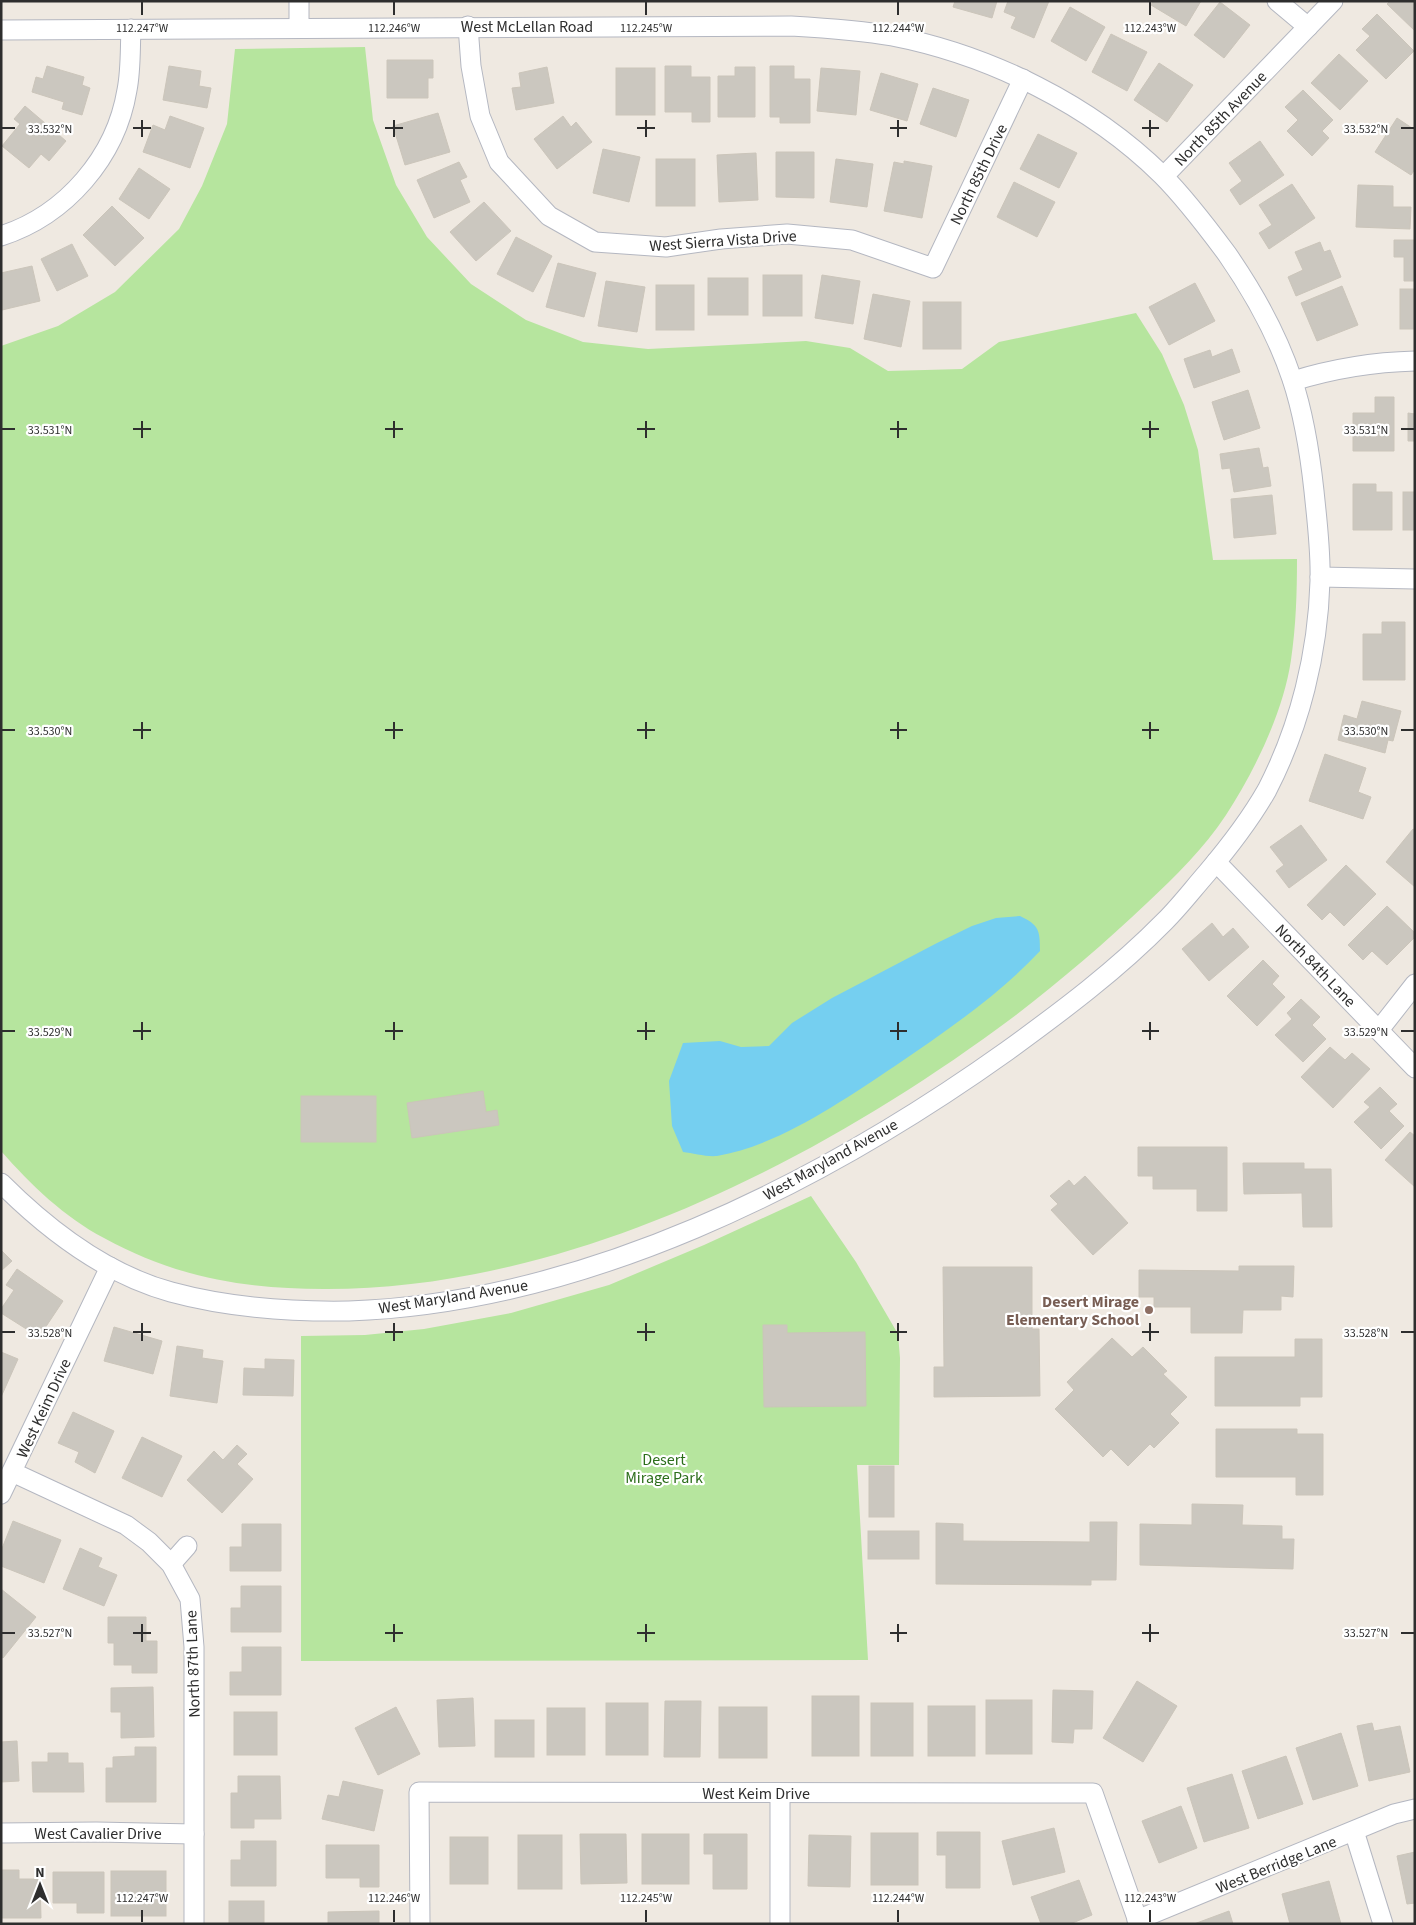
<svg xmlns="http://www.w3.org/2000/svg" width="1416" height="1925" font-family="'Source Sans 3',sans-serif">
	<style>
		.green { fill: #b6e59e }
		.water { fill: #75cff0 }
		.building { fill: #cbc7bf; stroke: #cbc5ba }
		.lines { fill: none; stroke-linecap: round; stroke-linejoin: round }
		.street-casing { stroke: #b4b7c1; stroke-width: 21 }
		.street { stroke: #fff; stroke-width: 19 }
		.ticks { fill: none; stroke: #2e2e2e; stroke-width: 2 }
		.education-dot { fill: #8d6e63; stroke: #fff; stroke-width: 2 }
		.labels { text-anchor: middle; stroke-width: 4.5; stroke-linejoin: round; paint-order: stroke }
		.street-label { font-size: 16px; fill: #2e2e2e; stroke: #fff }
		.education-label { font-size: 16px; font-weight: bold; fill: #785e54; stroke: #fff; text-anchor: end }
		.park-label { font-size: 16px; fill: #2c6e1b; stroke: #fff }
		.ticks-label { font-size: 12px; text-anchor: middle; fill: #2e2e2e; stroke: #fff; stroke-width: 4.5; stroke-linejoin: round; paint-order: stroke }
	</style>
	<rect width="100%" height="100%" fill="#efe9e1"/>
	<g class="green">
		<path d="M365,47L373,120L396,185L427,237L471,284L526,320L583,342L648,349L806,341L850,348L888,371L962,369L999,342L1136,313L1162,354L1184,405L1198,450L1213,560L1297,559C1297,593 1296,626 1291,660C1283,713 1255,770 1226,815C1204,848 1176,876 1147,903C1104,944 1059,982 1012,1018C820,1161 568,1290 324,1289C244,1289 175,1277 104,1238C64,1217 31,1185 1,1151V346L58,326L115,292L179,229L202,186L227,124L235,49Z"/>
		<polygon points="811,1196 856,1262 898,1334 900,1358 899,1465 857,1465 868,1660 301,1661 301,1336 365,1335 424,1329 511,1313 609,1285 704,1245"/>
	</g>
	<path class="water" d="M1020,916C1039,925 1040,930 1040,951C998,996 946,1031 895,1066C842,1101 780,1145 717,1156C706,1157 693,1153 683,1152L672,1126L669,1081L683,1043L720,1041L741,1047L769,1046L792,1023L832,998L937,943L972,926L996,918Z"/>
	<g class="building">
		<polygon points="955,1 997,1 992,18 953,7"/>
		<polygon points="1008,1 1049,1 1034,38 1011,28 1016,17 1004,12"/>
		<polygon points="1153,1 1201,1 1186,26 1151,5"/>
		<polygon points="1390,1 1415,1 1415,31 1387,4"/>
		<polygon points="1220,2 1250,25 1224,58 1194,35"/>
		<polygon points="1070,7 1105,27 1086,61 1051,41"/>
		<polygon points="1377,14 1414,51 1386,79 1356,50 1370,36 1362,29"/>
		<polygon points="1111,34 1147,52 1127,91 1092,72"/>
		<polygon points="1339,54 1368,81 1340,110 1311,83"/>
		<polygon points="387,60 433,60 433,78 428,78 428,98 387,98"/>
		<polygon points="1159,63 1193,85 1167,122 1134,100"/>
		<polygon points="47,66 84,77 82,85 90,88 82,115 62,109 64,102 32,92 36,77 43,79"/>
		<polygon points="169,66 201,71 199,86 211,88 207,108 163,100"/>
		<polygon points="665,66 691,66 691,77 710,77 710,122 692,122 692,112 665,112"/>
		<polygon points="770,66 794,66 794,79 810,79 810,123 780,123 780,117 770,117"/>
		<polygon points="547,67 554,103 516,110 512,88 521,87 519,73"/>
		<polygon points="735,67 755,67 755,117 718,117 718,76 735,76"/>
		<rect x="616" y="68" width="39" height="47"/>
		<polygon points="821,68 860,71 856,115 817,111"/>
		<polygon points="881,73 918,84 907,121 870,110"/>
		<polygon points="933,88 969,100 956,137 920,124"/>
		<polygon points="1303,90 1333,120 1322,131 1329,138 1312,156 1287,131 1298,120 1285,107"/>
		<polygon points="25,106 66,141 49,161 41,154 29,168 2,146 20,124 14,119"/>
		<polygon points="438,113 450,152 405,165 393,126"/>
		<polygon points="170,116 204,128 190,168 143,152 153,125 165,130"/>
		<polygon points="563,116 571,127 576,122 592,142 557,169 534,139"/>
		<polygon points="1397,118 1415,130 1415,169 1411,175 1375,152"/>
		<polygon points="1038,134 1077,153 1059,188 1020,169"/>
		<polygon points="1260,141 1284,175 1240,205 1230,190 1242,181 1229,163"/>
		<polygon points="603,149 640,157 629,202 593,193"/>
		<polygon points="776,152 814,152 814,198 776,197"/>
		<polygon points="756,153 758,200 719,202 717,155"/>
		<rect x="656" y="159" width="39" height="47"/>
		<polygon points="836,159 873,164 867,207 830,202"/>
		<polygon points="904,161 932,166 922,218 884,211 894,162 904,164"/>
		<polygon points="459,162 467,177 460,180 470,202 434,218 417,180"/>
		<polygon points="139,168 170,189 149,219 119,199"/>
		<polygon points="1014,182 1055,202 1037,237 997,217"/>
		<polygon points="1292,184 1315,218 1269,249 1259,233 1272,225 1259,205"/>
		<polygon points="1358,185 1393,186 1393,207 1411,207 1410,229 1356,227"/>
		<polygon points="484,202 511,231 476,261 450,232"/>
		<polygon points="112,206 144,238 115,266 83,235"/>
		<polygon points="516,237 552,256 533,292 497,274"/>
		<polygon points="1394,240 1415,240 1415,281 1404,281 1404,257 1394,257"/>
		<polygon points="1320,242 1324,252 1330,250 1341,277 1296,296 1288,277 1303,270 1295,252"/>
		<polygon points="72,244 88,276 57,291 41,259"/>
		<polygon points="558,263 596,273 584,317 546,307"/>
		<polygon points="32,266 40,301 2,310 1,273"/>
		<rect x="763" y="275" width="39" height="41"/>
		<polygon points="822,275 860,281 853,324 815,318"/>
		<rect x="708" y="278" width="40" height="37"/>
		<polygon points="606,281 645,287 637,332 598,326"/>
		<polygon points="1195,283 1215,321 1169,345 1149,307"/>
		<rect x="656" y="285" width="38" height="45"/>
		<polygon points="1342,286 1358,325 1317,341 1301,303"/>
		<rect x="1400" y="289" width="15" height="40"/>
		<polygon points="873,294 910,301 901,347 864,339"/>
		<rect x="923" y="302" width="38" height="47"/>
		<polygon points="1232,349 1240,372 1194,388 1184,359 1210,350 1212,357"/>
		<polygon points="1248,390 1260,428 1224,440 1212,402"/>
		<polygon points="1375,397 1394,397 1394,451 1353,451 1353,413 1375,413"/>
		<polygon points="1408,413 1415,414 1415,441 1408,441"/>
		<polygon points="1259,448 1263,468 1268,467 1271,486 1234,492 1230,468 1222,469 1220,454"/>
		<polygon points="1353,484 1376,484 1376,492 1392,492 1392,530 1353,530"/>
		<rect x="1403" y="492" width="12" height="38"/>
		<polygon points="1272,495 1276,534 1234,538 1231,499"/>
		<polygon points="1382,622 1405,622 1405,680 1363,680 1363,634 1382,634"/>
		<polygon points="1362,701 1401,711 1393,741 1388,740 1385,753 1338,740 1344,715 1357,719"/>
		<polygon points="1325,754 1366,768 1358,792 1371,797 1363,819 1309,801"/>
		<polygon points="1301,825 1327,860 1289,888 1276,871 1284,865 1270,847"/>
		<polygon points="1413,829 1415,830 1415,887 1386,862"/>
		<polygon points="1346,865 1376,894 1344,926 1330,912 1322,920 1307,905"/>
		<polygon points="1387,906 1415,933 1415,937 1387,965 1372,951 1363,960 1348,945"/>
		<polygon points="1212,923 1223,937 1233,928 1249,947 1209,981 1182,949"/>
		<polygon points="1263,960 1279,976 1272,984 1285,997 1257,1026 1227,996"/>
		<polygon points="1301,999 1320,1017 1312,1025 1326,1039 1303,1062 1275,1035 1292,1019 1287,1013"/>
		<polygon points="1330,1047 1345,1060 1352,1053 1370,1069 1333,1108 1301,1077"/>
		<polygon points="1380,1087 1397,1104 1389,1111 1404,1126 1381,1149 1354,1122 1370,1107 1364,1102"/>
		<polygon points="483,1091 486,1112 497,1110 499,1125 412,1138 407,1103"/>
		<rect x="301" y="1096" width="75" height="46"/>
		<polygon points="1410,1132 1415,1136 1415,1187 1385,1160"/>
		<polygon points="1138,1147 1227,1147 1227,1211 1197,1211 1197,1189 1153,1189 1153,1176 1138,1176"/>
		<polygon points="1243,1163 1304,1163 1304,1169 1331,1169 1332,1227 1303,1227 1302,1193 1244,1194"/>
		<polygon points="1085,1176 1128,1223 1093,1255 1051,1210 1058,1204 1050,1196 1069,1180 1074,1186"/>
		<polygon points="1,1250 12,1261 1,1271"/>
		<polygon points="1239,1266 1294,1266 1293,1297 1281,1296 1281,1310 1243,1310 1242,1333 1191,1333 1191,1307 1154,1307 1154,1297 1139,1297 1139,1270 1239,1271"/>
		<polygon points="943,1267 1032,1267 1032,1329 1039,1329 1040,1396 934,1397 934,1367 944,1367"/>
		<polygon points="17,1269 63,1301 39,1337 1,1313 1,1309 14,1290 6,1285"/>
		<polygon points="763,1325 787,1325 787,1333 865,1332 866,1406 764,1407"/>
		<polygon points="114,1327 162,1341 153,1374 104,1361"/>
		<polygon points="1112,1338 1132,1357 1143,1347 1167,1371 1163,1374 1187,1397 1170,1414 1179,1423 1154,1448 1150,1444 1128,1466 1111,1449 1103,1457 1055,1409 1074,1390 1067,1382"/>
		<polygon points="1295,1339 1322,1339 1322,1397 1300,1397 1300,1406 1215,1406 1215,1357 1295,1357"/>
		<polygon points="177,1346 203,1350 202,1358 223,1361 217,1403 170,1396"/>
		<polygon points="1,1352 18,1359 1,1397"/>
		<polygon points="265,1359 294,1360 293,1396 243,1395 244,1368 265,1369"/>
		<polygon points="73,1412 114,1431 95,1473 75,1462 79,1452 58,1443"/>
		<polygon points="1216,1429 1297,1429 1297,1434 1323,1434 1323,1495 1296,1495 1296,1477 1216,1477"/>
		<polygon points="142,1437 182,1456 162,1497 122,1478"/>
		<polygon points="237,1445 247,1454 237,1464 253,1479 222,1513 187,1480 214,1451 223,1460"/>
		<rect x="869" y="1466" width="25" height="51"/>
		<polygon points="1192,1504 1243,1505 1242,1525 1282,1526 1282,1539 1294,1539 1293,1569 1140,1565 1140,1524 1192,1525"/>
		<polygon points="13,1521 61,1540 44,1583 1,1566 1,1551"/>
		<polygon points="1090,1522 1117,1522 1116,1580 1091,1580 1091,1585 936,1584 936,1523 963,1524 963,1541 1090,1542"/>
		<polygon points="242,1524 281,1524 281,1571 230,1571 230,1547 242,1547"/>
		<rect x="868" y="1531" width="51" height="28"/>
		<polygon points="80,1548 102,1558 98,1567 117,1575 104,1606 63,1589"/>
		<polygon points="241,1586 281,1586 281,1632 231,1632 231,1608 241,1608"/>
		<polygon points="1,1589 36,1617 3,1658 1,1657"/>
		<polygon points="108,1617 146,1617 146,1641 157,1641 157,1673 132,1673 132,1665 114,1665 114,1643 108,1643"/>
		<polygon points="242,1647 281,1647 281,1695 230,1695 230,1672 242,1672"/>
		<polygon points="1137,1681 1177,1706 1143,1762 1103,1738"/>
		<polygon points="153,1687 154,1737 121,1738 121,1712 111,1712 111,1688"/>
		<polygon points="1053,1690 1093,1691 1092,1729 1074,1729 1073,1743 1052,1742"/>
		<rect x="812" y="1696" width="47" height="60"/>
		<polygon points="473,1698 475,1746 439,1747 437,1700"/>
		<rect x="986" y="1700" width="46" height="54"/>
		<polygon points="665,1701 701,1701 700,1757 664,1757"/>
		<rect x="606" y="1703" width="42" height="52"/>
		<rect x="871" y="1703" width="42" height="53"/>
		<rect x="928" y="1706" width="47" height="50"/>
		<polygon points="396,1707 420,1754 378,1775 355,1728"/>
		<rect x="719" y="1707" width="48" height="51"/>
		<rect x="547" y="1708" width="38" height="47"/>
		<rect x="234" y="1712" width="43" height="43"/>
		<rect x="495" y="1720" width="39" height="37"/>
		<polygon points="1372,1723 1374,1731 1400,1726 1410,1772 1369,1781 1357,1726"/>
		<polygon points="1341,1733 1358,1786 1313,1800 1296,1748"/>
		<polygon points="17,1741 19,1781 1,1782 1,1742"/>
		<polygon points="135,1747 156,1747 156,1802 106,1802 106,1768 113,1768 113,1757 135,1756"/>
		<polygon points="48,1753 68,1753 68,1763 83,1763 84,1792 33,1792 32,1762 48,1762"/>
		<polygon points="1286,1756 1303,1804 1258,1819 1242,1771"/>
		<polygon points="1232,1774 1249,1828 1204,1842 1187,1788"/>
		<polygon points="238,1776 280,1776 281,1819 254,1819 254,1828 231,1828 231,1793 238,1793"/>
		<polygon points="343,1781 383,1790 374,1831 322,1819 328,1795 339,1797"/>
		<polygon points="1181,1806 1197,1848 1159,1863 1142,1821"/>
		<polygon points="1054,1828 1065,1872 1013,1885 1002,1841"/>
		<polygon points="937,1832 980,1832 980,1888 946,1888 946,1855 937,1855"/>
		<rect x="871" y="1833" width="47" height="52"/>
		<polygon points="580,1834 626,1834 627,1883 581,1884"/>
		<rect x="642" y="1834" width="47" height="50"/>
		<polygon points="704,1834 747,1834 747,1889 713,1889 713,1854 704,1854"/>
		<rect x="518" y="1835" width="44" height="54"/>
		<polygon points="809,1835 851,1836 850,1887 808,1886"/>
		<rect x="450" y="1837" width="38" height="47"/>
		<polygon points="241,1841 276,1841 276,1886 231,1886 231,1860 241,1860"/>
		<polygon points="326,1845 379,1845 379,1887 360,1887 360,1878 326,1878"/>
		<polygon points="1415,1852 1415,1903 1407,1904 1397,1856"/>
		<polygon points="1,1870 19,1870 19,1879 40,1879 41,1918 1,1918"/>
		<rect x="111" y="1871" width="55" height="45"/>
		<polygon points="53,1872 104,1872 104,1913 77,1913 77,1903 53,1903"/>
		<polygon points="1079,1880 1092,1915 1070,1924 1041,1924 1031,1897"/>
		<polygon points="1329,1881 1341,1924 1290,1924 1282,1894"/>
		<rect x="229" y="1901" width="35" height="23"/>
		<polygon points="379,1911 379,1924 328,1924 328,1912"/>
		<polygon points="1229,1911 1233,1924 1194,1924"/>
	</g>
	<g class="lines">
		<g class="street-casing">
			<g id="street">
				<polyline points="299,1 299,28"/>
				<polyline points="1277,1 1308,27"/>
				<polyline points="468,26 471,66 480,116 499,162 549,216 595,242 666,247 721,239 787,234 852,240 933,268 1023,79"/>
				<path d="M1,30L791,26C825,28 859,30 892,36C990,55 1091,105 1162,175C1186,199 1207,227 1227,254C1254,293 1277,334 1292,379C1304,415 1310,454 1314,491C1317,521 1321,551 1320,581C1318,653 1300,726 1267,790C1250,820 1229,847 1207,873C1193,889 1180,906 1165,921C1117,970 1062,1011 1007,1051C819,1185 583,1303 349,1311C289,1312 230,1308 171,1292C105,1274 49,1231 1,1183"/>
				<polyline points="1164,176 1333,1"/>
				<path d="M1,236C66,215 116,157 127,90C131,70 130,49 131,29"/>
				<path d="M1293,381C1332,369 1374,362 1415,361"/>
				<polyline points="1320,577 1415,579"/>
				<polyline points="1216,862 1415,1068"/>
				<polyline points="1379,1030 1415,984"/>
				<polyline points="12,1472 126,1525 149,1542 171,1564 190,1599 194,1647 194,1924"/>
				<polyline points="1,1494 110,1267"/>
				<polyline points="171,1564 187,1546"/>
				<polyline points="780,1793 780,1924"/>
				<polyline points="1354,1831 1383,1924"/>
				<polyline points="1,1833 96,1832 194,1834"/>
				<polyline points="1137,1920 1394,1814 1415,1809"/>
				<polyline points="420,1924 419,1792 1093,1793 1139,1924"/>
			</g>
		</g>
		<use href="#street" class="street"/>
	</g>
	<path class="ticks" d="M142,2V15M394,2V15M646,2V15M898,2V15M1150,2V15M142,120V137M394,120V137M646,120V137M898,120V137M1150,120V137M2,128H15M133,128H151M385,128H403M637,128H655M890,128H907M1142,128H1159M1401,128H1414M142,421V438M394,421V438M646,421V438M898,421V438M1150,421V438M2,429H15M133,429H151M385,429H403M637,429H655M890,429H907M1142,429H1159M1401,429H1414M142,722V739M394,722V739M646,722V739M898,722V739M1150,722V739M2,730H15M133,730H151M385,730H403M637,730H655M890,730H907M1142,730H1159M1401,730H1414M142,1022V1040M394,1022V1040M646,1022V1040M898,1022V1040M1150,1022V1040M2,1031H15M133,1031H151M385,1031H403M637,1031H655M890,1031H907M1142,1031H1159M1401,1031H1414M142,1323V1341M394,1323V1341M646,1323V1341M898,1323V1341M1150,1323V1341M2,1332H15M133,1332H151M385,1332H403M637,1332H655M890,1332H907M1142,1332H1159M1401,1332H1414M142,1624V1642M394,1624V1642M646,1624V1642M898,1624V1642M1150,1624V1642M2,1633H15M133,1633H151M385,1633H403M637,1633H655M890,1633H907M1142,1633H1159M1401,1633H1414M142,1910V1922M394,1910V1922M646,1910V1922M898,1910V1922M1150,1910V1922"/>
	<circle class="education-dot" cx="1149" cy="1310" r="5"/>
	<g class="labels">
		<g class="street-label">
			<text x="527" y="32">West McLellan Road</text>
			<text transform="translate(1220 118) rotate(-46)" y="6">North 85th Avenue</text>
			<text transform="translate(978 174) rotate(-64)" y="6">North 85th Drive</text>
			<text transform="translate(723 240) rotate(-4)" y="6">West Sierra Vista Drive</text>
			<text transform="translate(1316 965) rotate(46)" y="6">North 84th Lane</text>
			<text transform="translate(830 1159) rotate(-29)" y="6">West Maryland Avenue</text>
			<text transform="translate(453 1296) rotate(-9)" y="6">West Maryland Avenue</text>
			<text transform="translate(43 1408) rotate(-65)" y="6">West Keim Drive</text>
			<text transform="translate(192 1664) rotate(-92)" y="6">North 87th Lane</text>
			<text x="756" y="1799">West Keim Drive</text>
			<text x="98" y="1839">West Cavalier Drive</text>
			<text transform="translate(1276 1864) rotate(-22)" y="6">West Berridge Lane</text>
		</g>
		<g class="education-label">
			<text x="1139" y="1307">Desert Mirage<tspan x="1139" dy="18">Elementary School</tspan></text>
		</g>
		<g class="park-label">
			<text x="664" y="1465">Desert<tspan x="664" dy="18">Mirage Park</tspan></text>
		</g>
	</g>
	<g class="ticks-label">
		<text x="142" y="32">112.247°W</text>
		<text x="394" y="32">112.246°W</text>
		<text x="646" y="32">112.245°W</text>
		<text x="898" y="32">112.244°W</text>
		<text x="1150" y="32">112.243°W</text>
		<text x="50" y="133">33.532°N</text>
		<text x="1366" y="133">33.532°N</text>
		<text x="50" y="434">33.531°N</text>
		<text x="1366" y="434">33.531°N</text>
		<text x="50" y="735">33.530°N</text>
		<text x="1366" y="735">33.530°N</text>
		<text x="50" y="1036">33.529°N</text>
		<text x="1366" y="1036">33.529°N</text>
		<text x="50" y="1337">33.528°N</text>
		<text x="1366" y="1337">33.528°N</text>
		<text x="50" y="1637">33.527°N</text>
		<text x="1366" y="1637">33.527°N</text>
		<text x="142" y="1902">112.247°W</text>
		<text x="394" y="1902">112.246°W</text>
		<text x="646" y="1902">112.245°W</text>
		<text x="898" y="1902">112.244°W</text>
		<text x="1150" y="1902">112.243°W</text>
	</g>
	<rect width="1416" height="1925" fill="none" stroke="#2e2e2e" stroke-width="5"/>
	<g transform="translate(40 1885)" stroke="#ffffff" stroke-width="4" paint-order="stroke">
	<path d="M0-4L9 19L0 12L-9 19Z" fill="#2e2e2e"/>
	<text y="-8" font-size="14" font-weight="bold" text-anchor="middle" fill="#2e2e2e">N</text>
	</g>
</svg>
